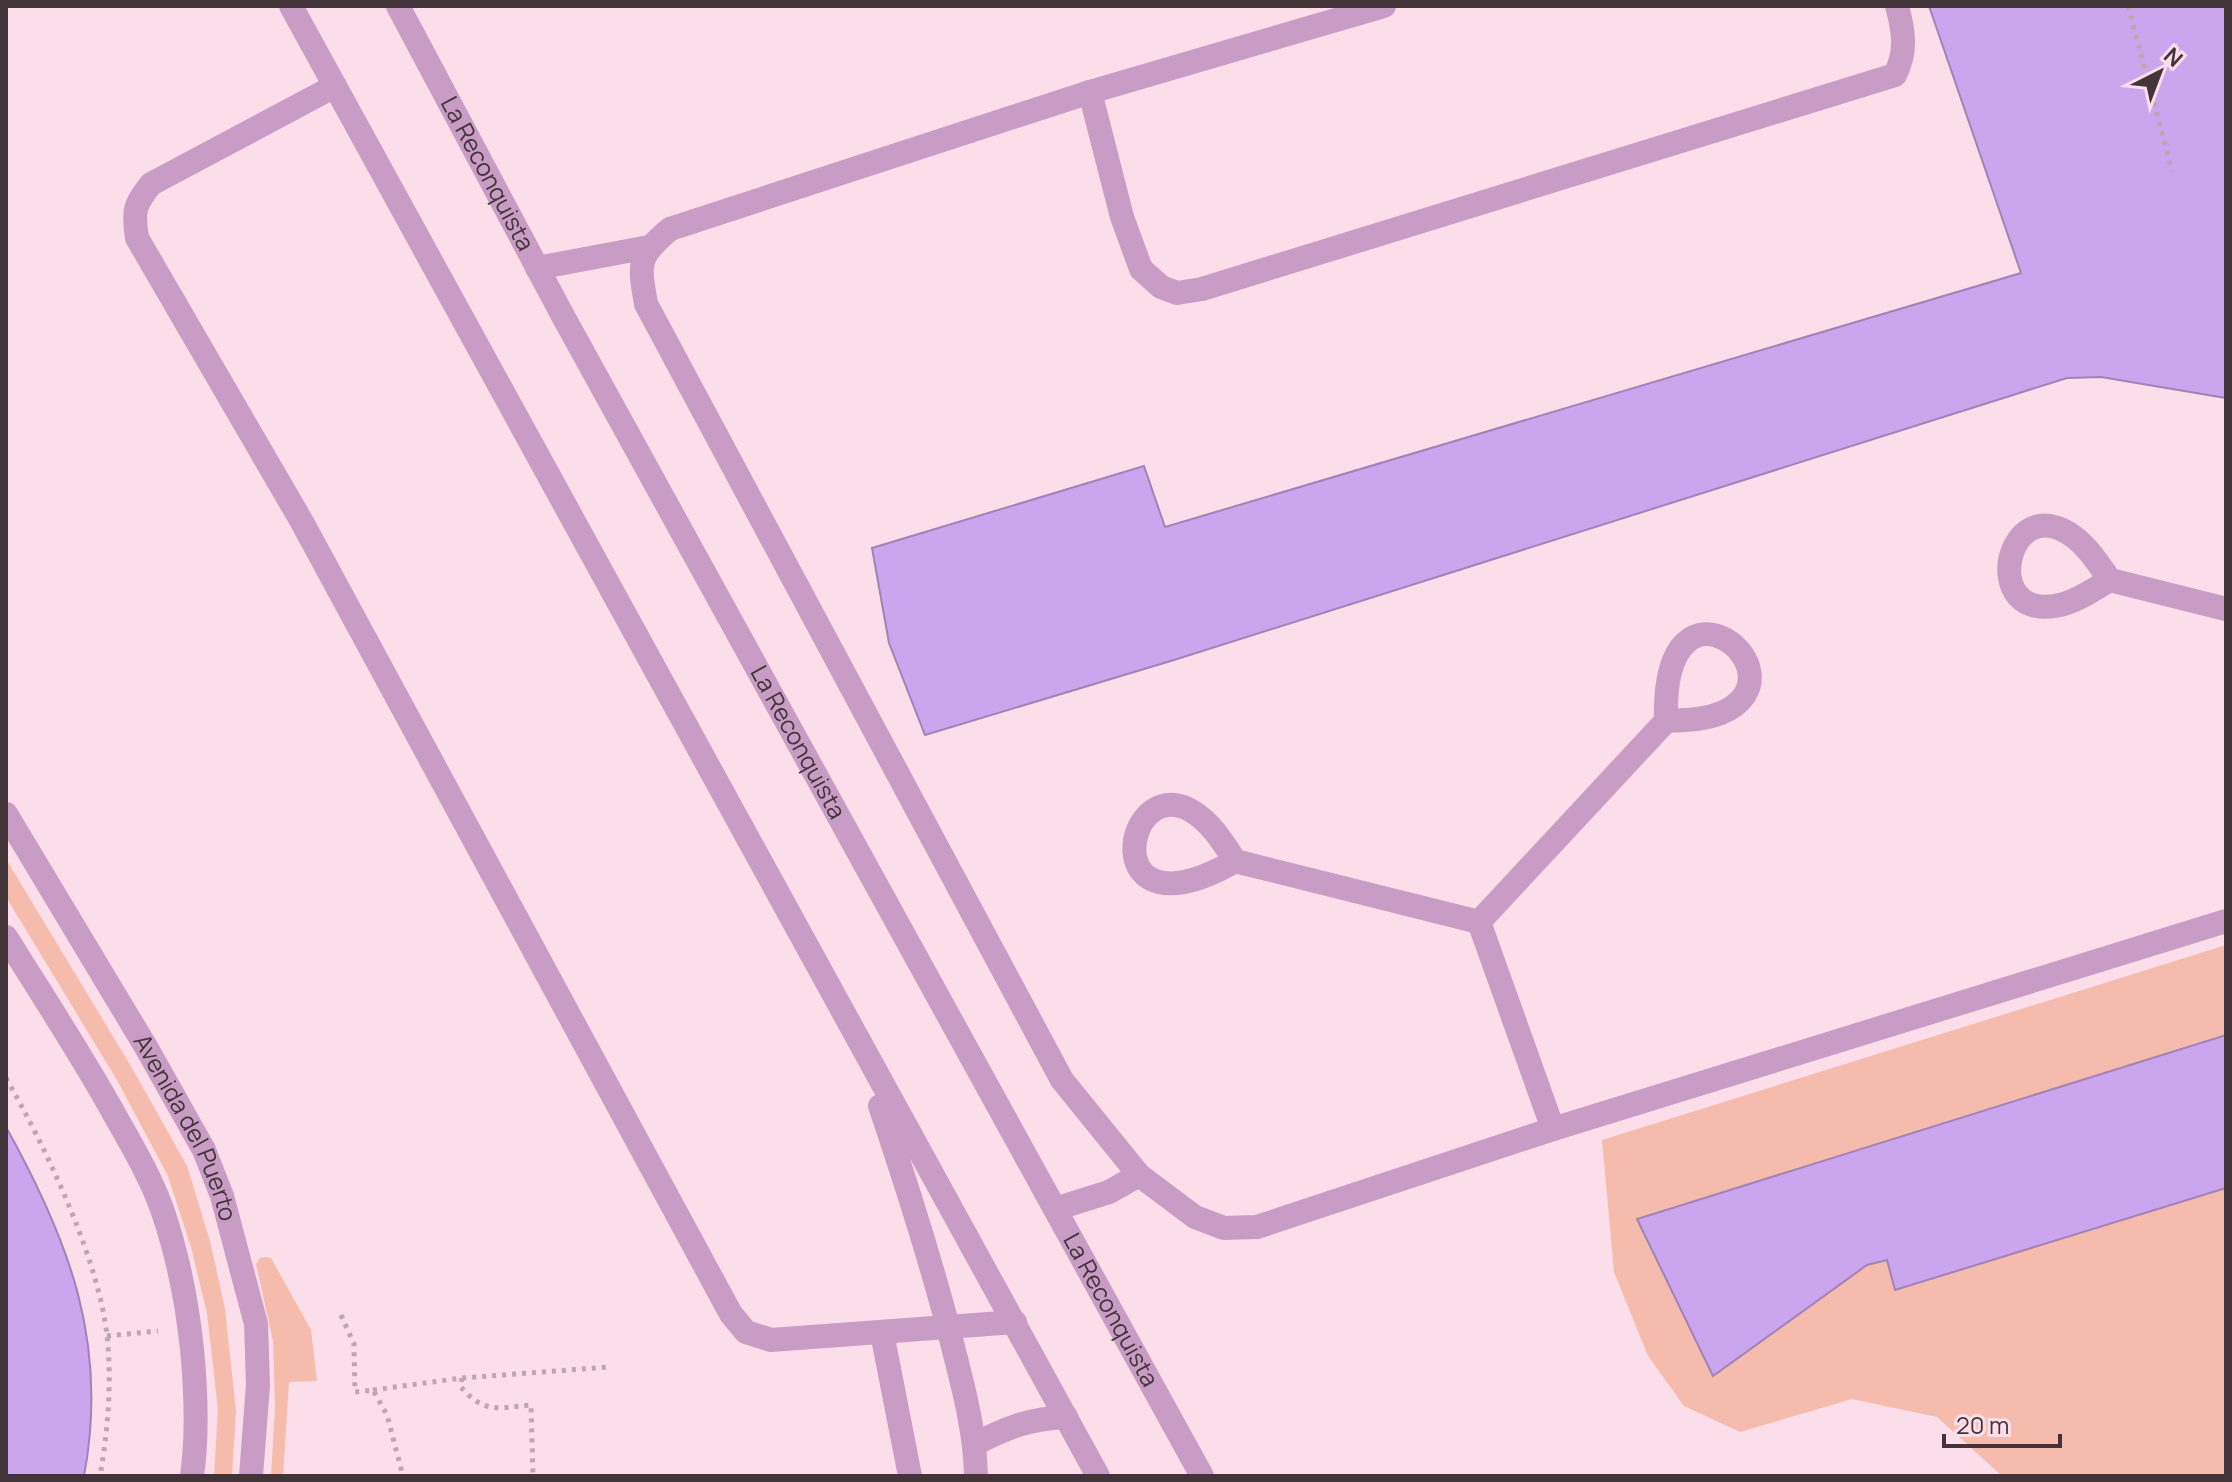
<svg xmlns="http://www.w3.org/2000/svg" width="2232" height="1482" font-family="Manrope,sans-serif">
	<style>
		.green { fill: #f5bbac }
		.water { fill: #cba5ed; stroke: #a283b7; stroke-width: 2 }
		.lines { fill: none; stroke-linecap: round; stroke-linejoin: round }
		.path { stroke: #bea5af; stroke-width: 5; stroke-dasharray: 4 6; stroke-linecap: butt }
		.street { stroke: #c89cc4; stroke-width: 24 }
		.labels { text-anchor: middle; stroke-width: 7; stroke-linejoin: round; paint-order: stroke }
		.street-label { font-size: 24px; fill: #43343a; stroke: #fcdeea }
	</style>
	<rect width="100%" height="100%" fill="#fcdeea"/>
	<g class="green">
		<polygon points="6,859 132,1068 187,1166 210,1241 225,1309 236,1411 232,1476 214,1476 218,1410 207,1313 191,1247 168,1176 117,1080 6,897"/>
		<polygon points="2226,945 2226,1476 2002,1476 1937,1417 1852,1399 1740,1432 1684,1406 1648,1356 1614,1272 1602,1140"/>
		<polygon points="266,1257 271,1258 311,1330 317,1381 289,1382 283,1476 271,1476 275,1409 273,1341 256,1264 260,1258"/>
	</g>
	<g class="water">
		<polygon points="1929,6 2226,6 2226,398 2101,377 2067,378 1174,660 925,735 889,643 872,548 1144,466 1165,527 2021,273"/>
		<polygon points="2226,1035 2226,1188 1895,1290 1887,1260 1867,1265 1713,1376 1637,1219"/>
		<path d="M6,1127C69,1240 109,1344 84,1476H6Z"/>
	</g>
	<g class="lines">
		<g class="path">
			<polyline points="2128,6 2172,171"/>
			<path d="M6,1078C45,1146 98,1257 107,1335C112,1381 108,1431 100,1476"/>
			<polyline points="341,1315 354,1344 355,1392 373,1390 387,1415 403,1476"/>
			<polyline points="107,1336 158,1331"/>
			<path d="M462,1378L460,1386C484,1414 497,1408 531,1405L533,1476"/>
			<polyline points="373,1390 462,1378 610,1367"/>
		</g>
		<g class="street">
			<polyline points="291,6 1098,1476"/>
			<path id="s1" d="M398,6L563,316L1202,1476"/>
			<path d="M335,86L151,184C134,205 133,211 137,238L302,522L731,1314L746,1332L771,1340L1015,1322"/>
			<path d="M1090,92L1122,217L1141,269L1161,287L1177,293L1202,289L1895,75C1907,51 1904,32 1897,6"/>
			<polyline points="537,268 649,247"/>
			<path d="M2110,580C2094,589 2078,601 2060,605C1977,624 2006,486 2074,537C2089,548 2099,565 2110,580L2226,609"/>
			<path id="s2" d="M6,814L146,1047L204,1150L222,1196L256,1324L258,1385L251,1476"/>
			<path d="M1235,861C1095,942 1122,774 1190,810C1210,821 1223,842 1235,861L1479,922L1666,721C1684,720 1704,720 1721,713C1811,675 1661,552 1666,721"/>
			<polyline points="1479,922 1553,1129"/>
			<path d="M6,937C44,998 83,1057 117,1119C134,1149 152,1180 163,1212C178,1256 187,1302 192,1349C196,1391 198,1434 192,1476"/>
			<path d="M880,1106C905,1180 929,1254 949,1331C961,1379 975,1426 976,1476"/>
			<path d="M1139,1175L1062,1080L646,304C639,263 637,257 670,229L1090,92L1384,6"/>
			<polyline points="1055,1209 1109,1192 1139,1175 1195,1217 1224,1228 1257,1227 1553,1129 2226,921"/>
			<polyline points="882,1333 910,1476"/>
			<path d="M975,1444C1008,1427 1029,1419 1066,1417"/>
		</g>
	</g>
	<g class="labels">
		<g class="street-label">
			<text dy="8" stroke="none"><textPath href="#s1" startOffset="190">La Reconquista</textPath></text>
			<text dy="8" stroke="none"><textPath href="#s1" startOffset="838">La Reconquista</textPath></text>
			<text dy="8" stroke="none"><textPath href="#s2" startOffset="362">Avenida del Puerto</textPath></text>
			<text dy="8" stroke="none"><textPath href="#s1" startOffset="1486">La Reconquista</textPath></text>
		</g>
	</g>
	<rect width="2232" height="1482" fill="none" stroke="#43343a" stroke-width="16"/>
	<g transform="translate(2160 72) rotate(42)" stroke="#fcdeea" stroke-width="6" paint-order="stroke">
	<path d="M0-6L14 30L0 20L-14 30Z" fill="#43343a"/>
	<text y="-12" font-size="22" font-weight="bold" text-anchor="middle" fill="#43343a">N</text>
	</g>
	<path d="M1944 1434v12h116v-12" fill="none" stroke="#43343a" stroke-width="4"/>
	<text x="1956" y="1434" font-size="24" fill="#43343a" stroke="#fcdeea" stroke-width="6" paint-order="stroke">20 m</text>
</svg>
